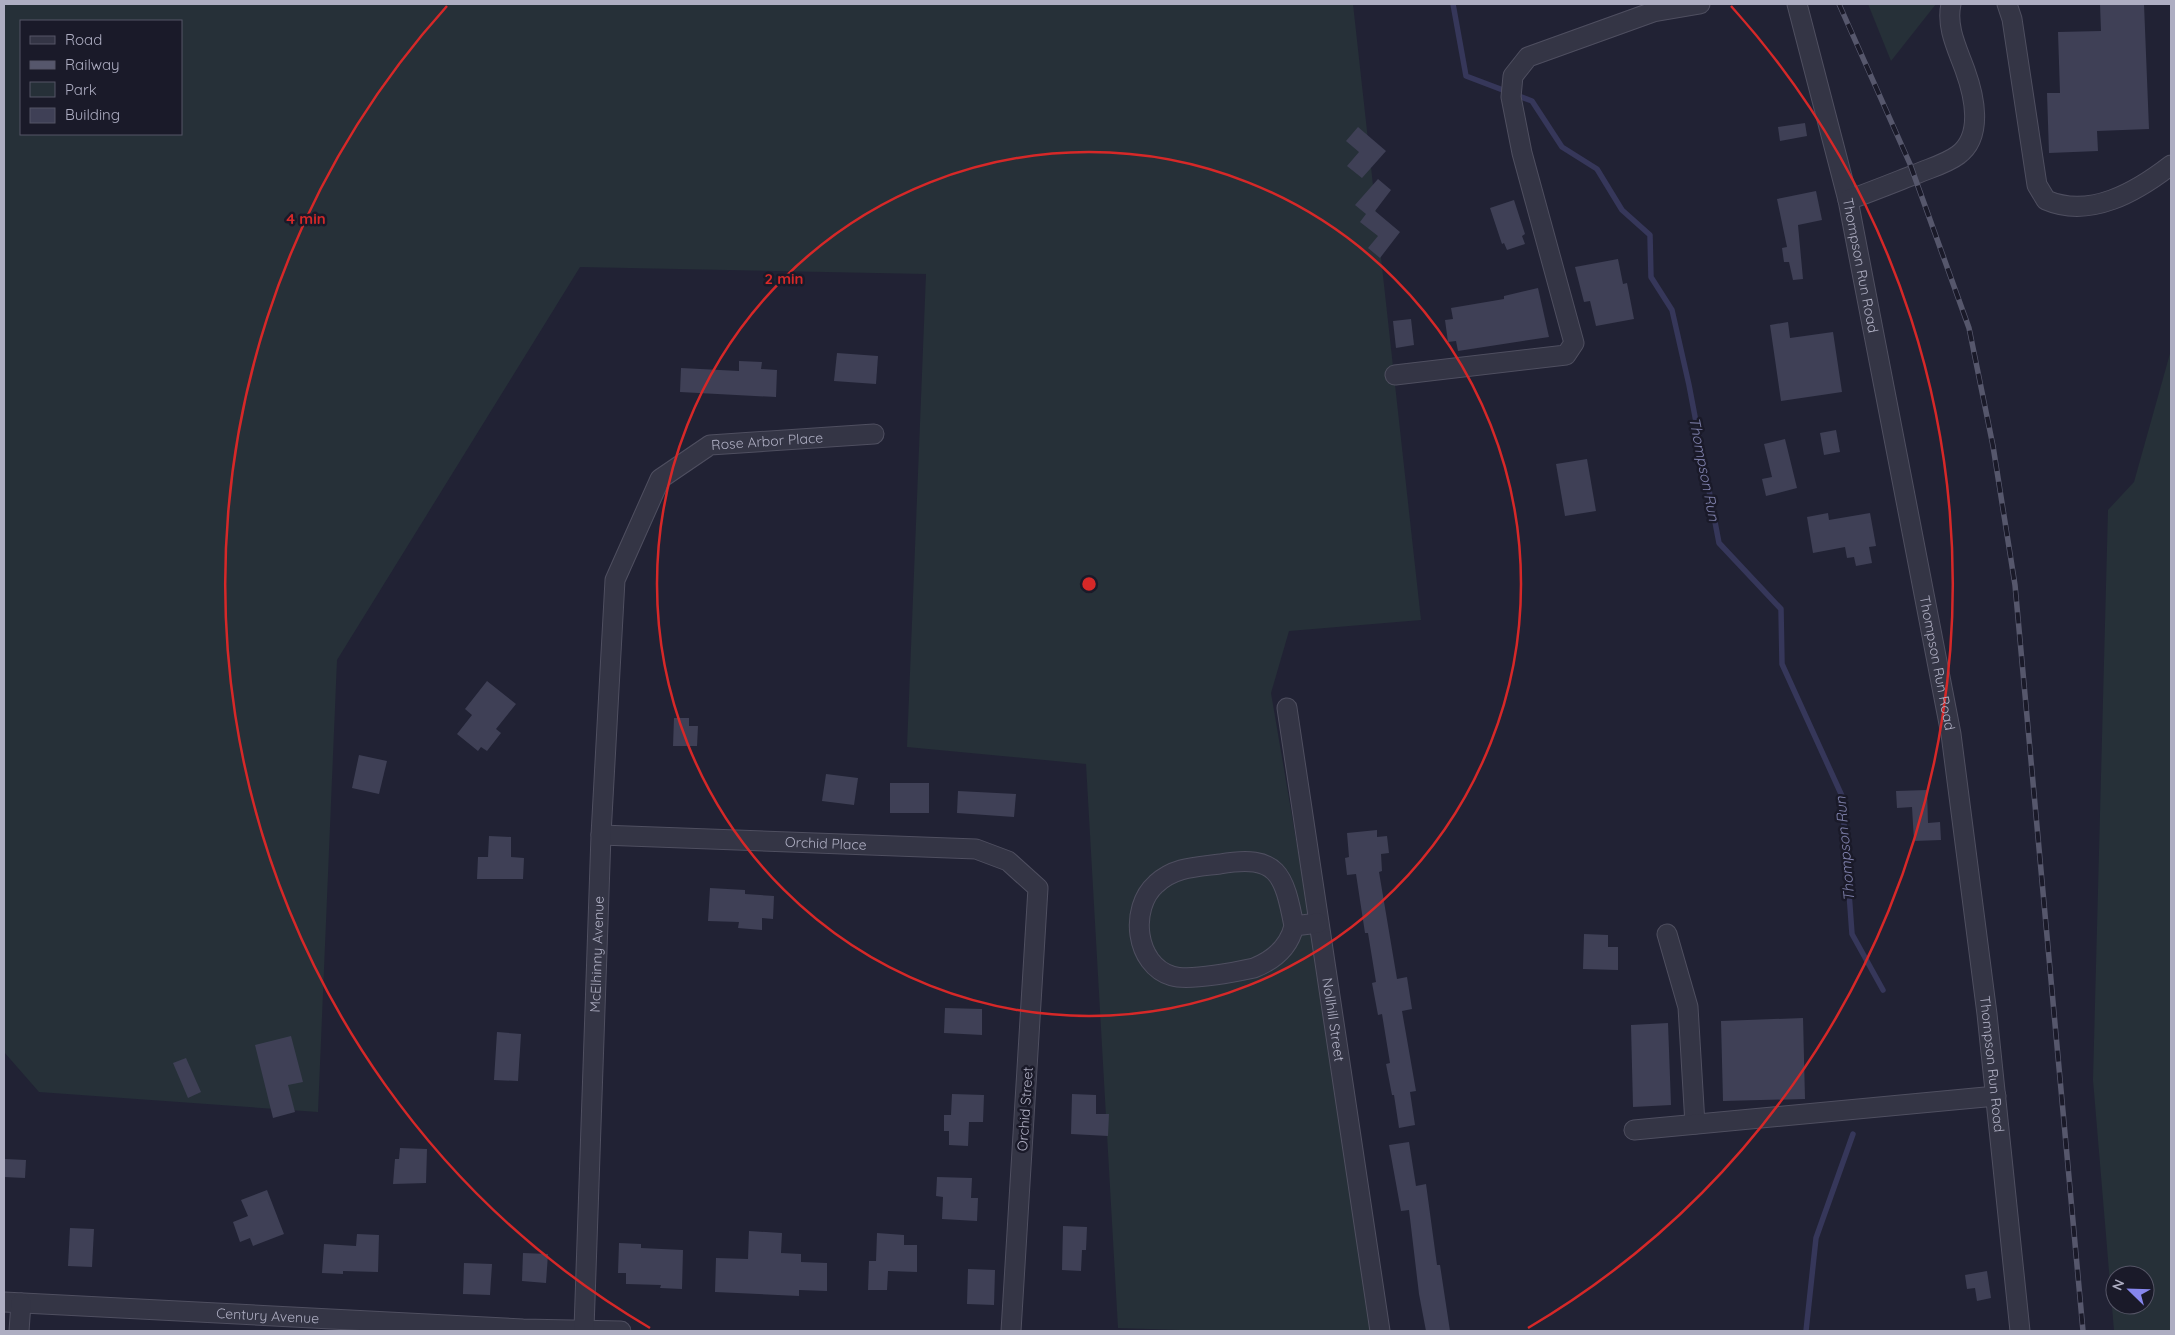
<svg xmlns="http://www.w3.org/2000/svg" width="2175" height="1335" font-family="Quicksand,sans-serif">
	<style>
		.green { fill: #263038; fill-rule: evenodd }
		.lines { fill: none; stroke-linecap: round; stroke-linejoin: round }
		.stream { stroke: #36375a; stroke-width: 5.5 }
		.building { fill: #3f4056 }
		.minor-casing { stroke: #4f4f60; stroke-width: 21 }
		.minor { stroke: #343545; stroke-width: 19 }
		.rail-casing { stroke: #56576c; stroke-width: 5.5 }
		.rail { stroke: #1a1a29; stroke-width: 4; stroke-dasharray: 11; stroke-linecap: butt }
		.ring { fill: none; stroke: #d62828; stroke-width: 2.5 }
		.labels { text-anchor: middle; stroke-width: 5; stroke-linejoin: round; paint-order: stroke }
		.street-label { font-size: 14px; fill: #aeaec2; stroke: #1a1a29 }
		.water-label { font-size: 15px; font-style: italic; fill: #8082ad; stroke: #1a1a29 }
		.centre { fill: #d62828; stroke: #1a1a29; stroke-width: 2.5 }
		.ring-label { font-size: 15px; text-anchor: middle; font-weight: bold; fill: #d62828; stroke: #1a1a29; stroke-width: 5; stroke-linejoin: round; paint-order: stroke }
	</style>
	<rect width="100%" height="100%" fill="#212234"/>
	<g class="green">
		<path d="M4,4H1353L1421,620L1289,631L1271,693L1380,1331H1210L1118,1328L1086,764L907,747L926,274L580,267L337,660L318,1112L39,1092L4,1052ZM21,21H181V134H21Z"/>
		<polygon points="1868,4 1936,4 1891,61"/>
		<path d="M2171,350V1331H2114L2093,1080L2108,510L2134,482ZM2115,1275H2145V1305H2115Z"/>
	</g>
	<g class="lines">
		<g class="stream">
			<polyline points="1453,4 1466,76 1532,101 1562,147 1597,169 1622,210 1650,235 1651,277 1672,310 1689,385 1719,543 1781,609 1782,664 1842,796 1852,934 1883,990"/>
			<polyline points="1806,1331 1816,1238 1853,1134"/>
		</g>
	</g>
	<g class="building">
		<polygon points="2100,4 2144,4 2149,129 2097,131 2098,151 2049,153 2047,93 2060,93 2058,32 2101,31"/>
		<polygon points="1805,123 1807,136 1780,141 1778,127"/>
		<polygon points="1358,127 1386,151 1362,178 1347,166 1359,152 1346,141"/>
		<polygon points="1378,179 1391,190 1375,211 1400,232 1380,258 1368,248 1378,236 1360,222 1366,214 1355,205"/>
		<polygon points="1816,191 1822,220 1798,225 1803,279 1793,280 1789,262 1784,262 1782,248 1787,247 1777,199"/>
		<polygon points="1514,200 1525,234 1522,236 1525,244 1507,250 1504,243 1502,244 1490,208"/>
		<polygon points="1618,259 1623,284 1627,283 1634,319 1596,326 1590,301 1584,302 1575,267"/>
		<polygon points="1538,288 1549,337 1458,351 1456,341 1448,342 1445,320 1453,319 1451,308 1504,299 1504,296"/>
		<polygon points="1411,319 1414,345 1396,348 1393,321"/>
		<polygon points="1788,322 1790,338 1833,332 1842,392 1781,401 1770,325"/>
		<polygon points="837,353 878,356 876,384 834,381"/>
		<polygon points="739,361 762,362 761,369 777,370 776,397 680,392 681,368 739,371"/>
		<polygon points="1836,430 1840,452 1824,455 1820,433"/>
		<polygon points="1785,439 1797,488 1766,496 1762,479 1772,477 1764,444"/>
		<polygon points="1587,459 1596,511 1565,516 1556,464"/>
		<polygon points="1828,513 1829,520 1870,513 1876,546 1869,547 1872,563 1856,566 1854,557 1847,558 1845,547 1813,553 1807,517"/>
		<polygon points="487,681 516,704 496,729 501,733 487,751 481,747 478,751 457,734 472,715 465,709"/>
		<polygon points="674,718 689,718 689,726 698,726 697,746 673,746"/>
		<polygon points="359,755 387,761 379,794 352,788"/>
		<polygon points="826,774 858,778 854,805 822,801"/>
		<rect x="890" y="783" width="39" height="30"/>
		<polygon points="1927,790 1928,823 1940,822 1941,840 1914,841 1912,807 1897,808 1896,791"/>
		<polygon points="958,791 1016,794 1014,817 957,813"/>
		<polygon points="1377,830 1377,837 1387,836 1389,853 1381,854 1382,871 1379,872 1397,979 1407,977 1412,1009 1402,1011 1416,1091 1410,1092 1415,1125 1399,1128 1394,1095 1392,1095 1386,1064 1390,1063 1382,1014 1378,1015 1372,983 1376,982 1368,933 1365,933 1356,874 1347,875 1345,858 1349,857 1347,833"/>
		<polygon points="489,836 511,837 511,857 524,858 523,879 477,879 478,857 488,857"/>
		<polygon points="710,888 745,890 745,894 774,896 773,919 762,918 762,930 738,928 739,922 708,921"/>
		<polygon points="1584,934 1608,935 1608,947 1618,947 1618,970 1583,969"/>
		<polygon points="945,1008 982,1009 982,1035 944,1033"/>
		<polygon points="1803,1018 1805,1099 1723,1101 1721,1021"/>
		<polygon points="1668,1023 1671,1105 1633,1107 1631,1025"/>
		<polygon points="497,1032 521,1034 518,1081 494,1080"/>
		<polygon points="291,1036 303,1082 288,1085 295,1112 273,1118 255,1045"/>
		<polygon points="186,1058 201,1092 188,1098 173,1063"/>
		<polygon points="952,1094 984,1095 983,1122 969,1122 968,1146 949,1145 949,1131 944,1131 944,1115 951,1115"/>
		<polygon points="1072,1094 1096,1095 1096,1114 1109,1114 1108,1136 1071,1134"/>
		<polygon points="1409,1142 1416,1186 1426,1184 1437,1265 1440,1265 1450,1331 1426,1331 1419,1294 1409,1210 1401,1211 1389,1145"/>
		<polygon points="400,1148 427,1149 426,1183 393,1184 395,1159 399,1159"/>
		<polygon points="5,1159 26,1160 25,1178 4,1177"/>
		<polygon points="937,1177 972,1178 971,1198 978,1198 977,1221 942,1219 943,1197 936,1196"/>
		<polygon points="267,1190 284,1234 253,1246 250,1238 240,1242 233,1222 248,1216 241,1200"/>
		<polygon points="1063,1226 1087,1227 1086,1250 1082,1250 1081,1271 1062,1270"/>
		<polygon points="70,1228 94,1229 92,1267 68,1266"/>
		<polygon points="749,1231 782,1233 781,1253 801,1254 801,1262 827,1263 827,1291 799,1290 799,1296 715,1292 716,1258 748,1259"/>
		<polygon points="877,1233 904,1235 904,1245 917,1245 917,1272 888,1271 887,1290 868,1290 869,1261 876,1261"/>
		<polygon points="357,1234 379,1235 378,1272 343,1271 343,1274 322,1273 324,1244 356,1246"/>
		<polygon points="619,1243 641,1244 641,1248 683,1250 682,1289 660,1288 661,1285 626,1284 626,1273 618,1273"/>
		<polygon points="523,1253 548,1254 546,1283 522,1281"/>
		<polygon points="464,1263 492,1264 490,1295 463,1294"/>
		<polygon points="968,1269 995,1270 994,1305 967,1304"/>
		<polygon points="1987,1271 1991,1298 1977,1301 1975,1288 1967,1289 1965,1275"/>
	</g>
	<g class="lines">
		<g class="minor-casing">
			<g id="minor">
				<path id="s1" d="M1797,4L1848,200L1951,734L1987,1014L2020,1331"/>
				<path d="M2007,4L2012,19L2037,185L2046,200C2090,219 2136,192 2171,165"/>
				<path d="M1848,200C1871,192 1893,183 1916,174C1930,168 1946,164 1958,155C1984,136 1974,95 1965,70C1957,48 1946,27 1951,4"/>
				<polyline points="1395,375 1566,355 1574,343 1522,153 1511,97 1513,76 1528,57 1653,12 1700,4"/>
				<path id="s2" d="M1287,708L1380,1331"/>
				<path id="s3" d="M601,835L976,849L1008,861L1038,888L1011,1331"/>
				<path d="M1294,926C1284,874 1278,854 1220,864C1196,867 1174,867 1156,884C1129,908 1135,965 1172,976C1189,981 1235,972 1254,968C1274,960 1289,947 1294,926L1318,923"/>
				<polyline points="1667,934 1688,1007 1695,1124"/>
				<polyline points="1634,1130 1996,1096"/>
				<path id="s4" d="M4,1302L523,1329L621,1331"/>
				<path id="s5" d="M584,1329L601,835L615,580L660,479L710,445L874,434"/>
				<polyline points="19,1331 21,1303"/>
			</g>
		</g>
		<use href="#minor" class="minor"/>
		<g class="rail-casing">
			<polyline id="rail" points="1839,4 1910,164 1969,328 1993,446 2015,585 2083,1331"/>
		</g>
		<use href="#rail" class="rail"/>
	</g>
	<g class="ring">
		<circle cx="1089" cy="584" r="432"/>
		<path d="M650 1328A864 864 0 0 1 447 6M1731 6A864 864 0 0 1 1528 1328"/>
	</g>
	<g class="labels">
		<g class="street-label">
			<text dy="5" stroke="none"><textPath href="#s1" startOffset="269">Thompson Run Road</textPath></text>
			<text dy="5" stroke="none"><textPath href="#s5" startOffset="978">Rose Arbor Place</textPath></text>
			<text dy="5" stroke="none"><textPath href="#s1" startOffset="674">Thompson Run Road</textPath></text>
			<text dy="5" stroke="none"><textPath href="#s3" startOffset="225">Orchid Place</textPath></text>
			<text dy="5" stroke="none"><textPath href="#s5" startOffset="375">McElhinny Avenue</textPath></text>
			<text dy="5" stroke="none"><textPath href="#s2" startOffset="315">Nollhill Street</textPath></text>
			<text dy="5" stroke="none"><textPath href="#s1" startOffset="1079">Thompson Run Road</textPath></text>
			<text transform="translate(1025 1109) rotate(-86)" y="5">Orchid Street</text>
			<text dy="5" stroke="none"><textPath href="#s4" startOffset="264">Century Avenue</textPath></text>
		</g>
		<g class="water-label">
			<text transform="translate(1704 469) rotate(79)" y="5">Thompson Run</text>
			<text transform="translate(1845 849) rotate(-95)" y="5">Thompson Run</text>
		</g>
	</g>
	<circle cx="1089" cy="584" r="8" class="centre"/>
	<g class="ring-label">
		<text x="306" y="224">4 min</text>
		<text x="784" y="284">2 min</text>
	</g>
	<rect width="2175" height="1335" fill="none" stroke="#aeaec2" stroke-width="10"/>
	<rect x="20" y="20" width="162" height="115" fill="#1a1a29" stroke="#555566"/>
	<rect x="30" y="36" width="25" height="8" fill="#343545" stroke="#555566"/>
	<text x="65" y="45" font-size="15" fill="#aeaec2">Road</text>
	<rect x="30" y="61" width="25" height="8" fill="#56576c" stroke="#555566"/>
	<text x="65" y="70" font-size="15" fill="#aeaec2">Railway</text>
	<rect x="30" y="82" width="25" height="15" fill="#263038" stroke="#555566"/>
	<text x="65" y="95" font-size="15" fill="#aeaec2">Park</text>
	<rect x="30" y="108" width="25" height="15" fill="#3f4056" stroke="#555566"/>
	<text x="65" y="120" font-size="15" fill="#aeaec2">Building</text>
	<g transform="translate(2130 1290) rotate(293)"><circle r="24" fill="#1a1a29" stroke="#555566"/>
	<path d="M0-4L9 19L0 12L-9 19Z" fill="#8787ee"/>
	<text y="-8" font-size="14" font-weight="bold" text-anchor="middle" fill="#aeaec2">N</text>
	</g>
</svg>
